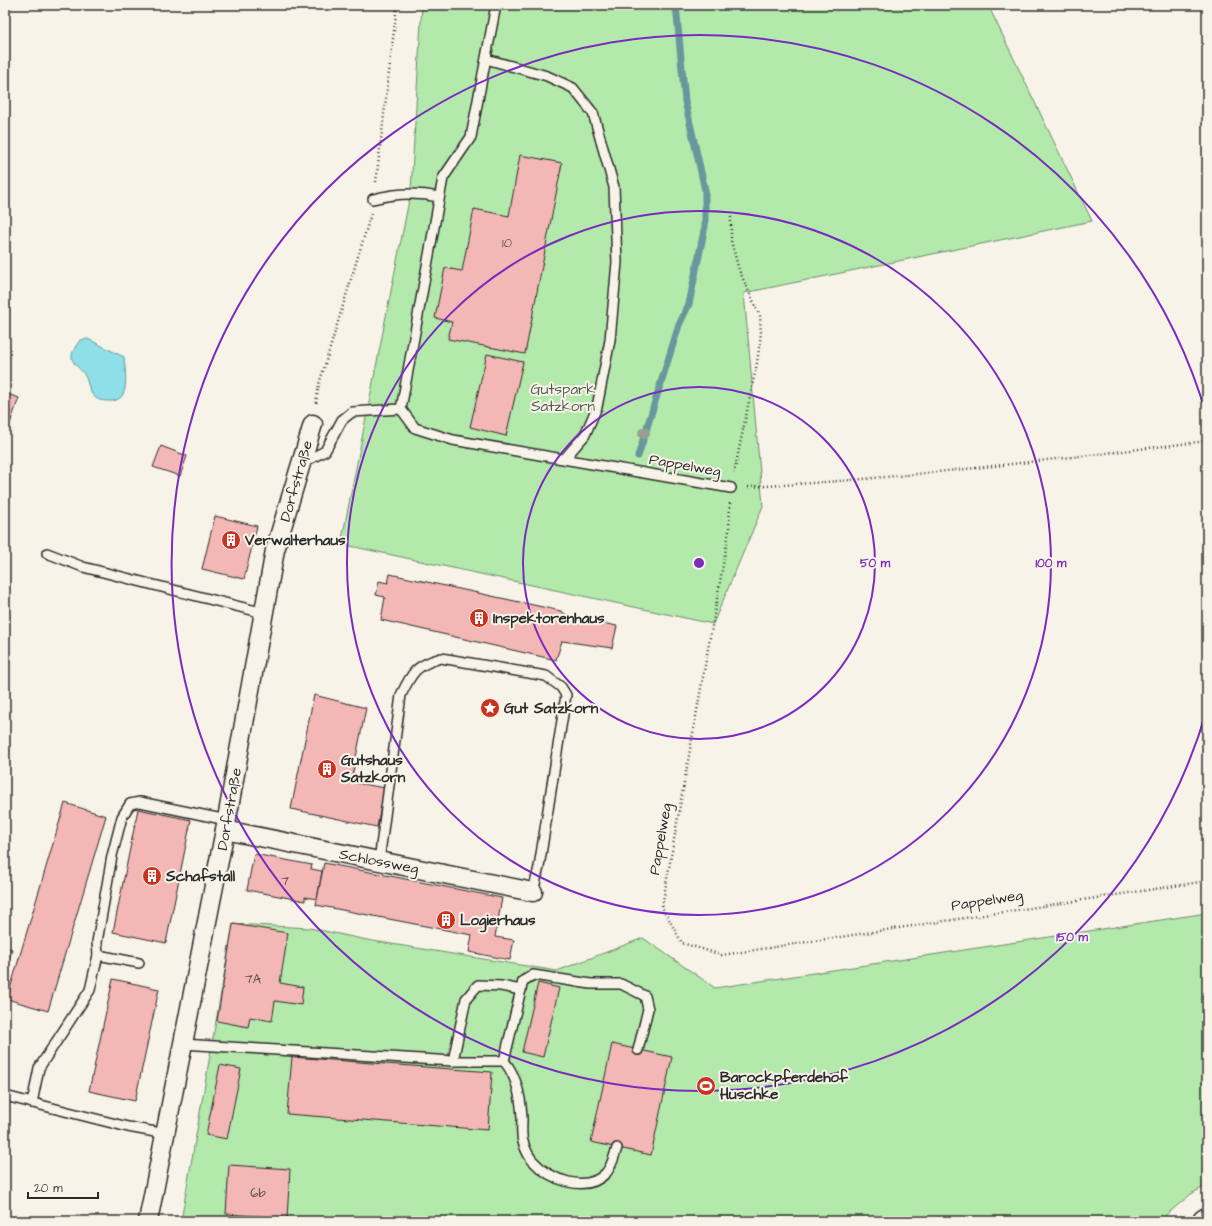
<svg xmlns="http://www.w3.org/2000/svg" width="1212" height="1226" font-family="'Architects Daughter',sans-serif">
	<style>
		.green { fill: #b3e9ab; stroke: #6f8a6b }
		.water { fill: #8fdfe9; stroke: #67979d }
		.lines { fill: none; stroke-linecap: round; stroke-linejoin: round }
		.stream { stroke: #67979d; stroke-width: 7 }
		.building { fill: #f3b7b5; stroke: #2b2b2b }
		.service-casing { stroke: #2b2b2b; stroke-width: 12 }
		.minor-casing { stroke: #2b2b2b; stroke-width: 21 }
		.tertiary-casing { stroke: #2b2b2b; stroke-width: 25 }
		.path { stroke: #2b2b2b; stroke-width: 2.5; stroke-dasharray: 1 3; stroke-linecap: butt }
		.service { stroke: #f7f3e8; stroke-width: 9 }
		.minor { stroke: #f7f3e8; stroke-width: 18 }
		.tertiary { stroke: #f7f3e8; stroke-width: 22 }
		.tree { fill: #9a9f92 }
		.ring { fill: none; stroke: #7b2cbf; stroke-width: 2 }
		.labels { text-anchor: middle; stroke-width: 4; stroke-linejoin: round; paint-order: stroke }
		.number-label { font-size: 13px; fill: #5d4e4e }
		.park-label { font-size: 15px; fill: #4d5a4b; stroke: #f7f3e8 }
		.street-label { font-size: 15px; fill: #2b2b2b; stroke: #f7f3e8 }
		.poi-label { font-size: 15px; font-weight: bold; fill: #2b2b2b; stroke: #f7f3e8; text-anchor: start }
		.centre { fill: #7b2cbf; stroke: #f7f3e8; stroke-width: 2 }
		.ring-label { font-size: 12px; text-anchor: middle; font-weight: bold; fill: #7b2cbf; stroke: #f7f3e8; stroke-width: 4; stroke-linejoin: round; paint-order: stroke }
	</style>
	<rect width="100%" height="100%" fill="#f7f3e8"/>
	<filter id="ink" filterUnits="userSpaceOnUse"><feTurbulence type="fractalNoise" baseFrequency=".025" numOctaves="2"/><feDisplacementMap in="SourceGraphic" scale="8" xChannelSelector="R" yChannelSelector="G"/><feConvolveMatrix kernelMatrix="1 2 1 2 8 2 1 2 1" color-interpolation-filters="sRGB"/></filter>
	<g filter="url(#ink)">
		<g class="green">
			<polygon points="422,5 988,5 1092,221 744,293 763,506 713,624 341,544 411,190"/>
			<polygon points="1207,913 1207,1185 1191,1194 1159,1221 181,1221 233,924 310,928 367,940 557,971 643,938 715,988"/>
		</g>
		<path class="water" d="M88,339L124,357C125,373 132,403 108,401C102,401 96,400 92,394C88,388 88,380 84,374C80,368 73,365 72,357C72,350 77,345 80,340Z"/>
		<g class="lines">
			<polyline class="stream" points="638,456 679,325 689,304 705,226 705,190 685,101 676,5"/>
		</g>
		<g class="building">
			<polygon points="520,155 562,163 525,354 448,339 452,322 435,318 445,268 462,271 474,209 509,216"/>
			<polygon points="487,354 523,362 506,436 470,427"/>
			<polygon points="5,393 19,398 7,432 5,432"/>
			<polygon points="161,446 187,456 180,476 153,467"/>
			<polygon points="215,516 257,526 244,579 202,569"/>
			<polygon points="390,574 561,611 568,616 617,626 612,648 562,641 556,660 381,620 385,597 376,595 379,581 388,583"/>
			<polygon points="314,695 366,708 351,782 385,788 377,827 291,809"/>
			<polygon points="65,803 106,816 48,1011 7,999"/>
			<polygon points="138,809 191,820 166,943 113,932"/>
			<polygon points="254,854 312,865 311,869 322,871 317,899 305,897 305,901 247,890"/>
			<polygon points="324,863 502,898 495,937 514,940 510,960 469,952 472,935 316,905"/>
			<polygon points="233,924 288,933 280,983 303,987 301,1005 275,1001 272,1021 250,1017 248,1027 217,1021"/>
			<polygon points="5,947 12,949 5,973"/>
			<polygon points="113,979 159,989 135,1101 89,1091"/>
			<polygon points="538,983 559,988 543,1057 522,1052"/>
			<polygon points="612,1044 672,1057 651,1155 591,1142"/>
			<polygon points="292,1057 492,1072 488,1130 287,1114"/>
			<polygon points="220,1065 241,1069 227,1139 206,1135"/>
			<polygon points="229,1165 290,1169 287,1218 226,1214"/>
		</g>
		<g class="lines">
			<g class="service-casing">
				<g id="service">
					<polyline points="496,5 471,137 443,178 401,409 415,428 453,440 731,488"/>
					<polyline points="486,59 547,76 573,88 593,113 614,187 617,262 610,340 597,407 585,435 565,458"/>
					<path d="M373,199C396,193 416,192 439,197"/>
					<polyline points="302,463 325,451 342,420 352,412 401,409"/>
					<polyline points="47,553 83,567 264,613"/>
					<path d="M379,861L401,695C412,672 416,665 441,658L546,676L561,687L566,695L539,867L533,892"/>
					<polyline points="139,963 98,955 97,942 112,856 122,817 130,804 140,802 227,820"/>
					<path d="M183,1044L453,1061H504C517,1076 521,1098 522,1118C522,1125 521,1135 523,1142C525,1148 529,1157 533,1161C550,1180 586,1194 606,1173C612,1166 614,1156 617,1148"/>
					<polyline points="453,1061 466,999 478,985 501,986 521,990"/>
					<polyline points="504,1061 523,981 533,975 591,984 621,984 645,996 648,1009 638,1050"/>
					<polyline points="5,1096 128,1127 166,1134"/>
					<polyline points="32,1103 39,1068 90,990 98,955"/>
				</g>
			</g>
			<g class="minor-casing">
				<g id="minor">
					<polyline points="225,830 533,892"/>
					<polyline points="148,1221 225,830 275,550 313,424"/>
				</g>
			</g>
			<g class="tertiary-casing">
				<polyline id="tertiary" points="1204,1221 1207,1219"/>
			</g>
			<g class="path">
				<polyline points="376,182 397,5"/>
				<polyline points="731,217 731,241 739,270 760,316 761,333 757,363 734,473"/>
				<polyline points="316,403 319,384 371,214"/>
				<path d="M748,487C901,479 1054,459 1207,441"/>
				<polyline points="730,503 729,531 662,907 682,943 722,955 1207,881"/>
			</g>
			<use href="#service" class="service"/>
			<use href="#minor" class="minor"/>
			<use href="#tertiary" class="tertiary"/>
		</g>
		<circle class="tree" cx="644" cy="433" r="6"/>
	</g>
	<g class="ring">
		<circle cx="699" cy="563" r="176"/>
		<circle cx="699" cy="563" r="352"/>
		<path d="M1207 709A528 528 0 1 1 1207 417"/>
	</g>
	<defs>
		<g id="building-disc" transform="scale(1)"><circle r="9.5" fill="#c8321e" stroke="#f7f3e8"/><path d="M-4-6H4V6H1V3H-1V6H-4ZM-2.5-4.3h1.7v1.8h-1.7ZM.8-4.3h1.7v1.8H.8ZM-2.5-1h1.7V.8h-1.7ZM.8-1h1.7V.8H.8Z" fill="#fff"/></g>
		<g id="sight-disc" transform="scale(1)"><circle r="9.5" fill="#c8321e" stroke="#f7f3e8"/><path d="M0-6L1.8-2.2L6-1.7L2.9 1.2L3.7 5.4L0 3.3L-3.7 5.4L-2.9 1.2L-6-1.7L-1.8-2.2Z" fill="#fff"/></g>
		<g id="stadium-disc" transform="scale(1)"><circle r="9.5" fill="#c8321e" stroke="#f7f3e8"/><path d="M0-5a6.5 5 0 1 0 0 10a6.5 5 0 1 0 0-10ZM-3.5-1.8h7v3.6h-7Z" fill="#fff"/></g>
	</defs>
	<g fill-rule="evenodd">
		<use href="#building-disc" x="231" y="540"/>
		<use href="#building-disc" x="479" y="618"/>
		<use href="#sight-disc" x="490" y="708"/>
		<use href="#building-disc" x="327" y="769"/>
		<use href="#building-disc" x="152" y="876"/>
		<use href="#building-disc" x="446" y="920"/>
		<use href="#stadium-disc" x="706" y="1086"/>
	</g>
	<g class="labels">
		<g class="number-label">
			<text x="507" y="247">10</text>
			<text x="285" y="885">7</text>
			<text x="253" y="983">7A</text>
			<text x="258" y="1197">6b</text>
		</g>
		<g class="park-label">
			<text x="563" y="394">Gutspark<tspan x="563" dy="17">Satzkorn</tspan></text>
		</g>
		<g class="street-label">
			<text transform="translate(685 465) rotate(10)" y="5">Pappelweg</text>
			<text transform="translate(296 481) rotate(-74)" y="5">Dorfstraße</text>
			<text transform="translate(229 809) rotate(-80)" y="5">Dorfstraße</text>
			<text transform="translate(660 839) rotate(-80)" y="5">Pappelweg</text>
			<text transform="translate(379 861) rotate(11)" y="5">Schlossweg</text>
			<text transform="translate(987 900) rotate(-9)" y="5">Pappelweg</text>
		</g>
		<g class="poi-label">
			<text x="245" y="545">Verwalterhaus</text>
			<text x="493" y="623">Inspektorenhaus</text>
			<text x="504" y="713">Gut Satzkorn</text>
			<text x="341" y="765">Gutshaus<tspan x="341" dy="17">Satzkorn</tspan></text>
			<text x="166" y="881">Schafstall</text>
			<text x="460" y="925">Logierhaus</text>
			<text x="720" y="1082">Barockpferdehof<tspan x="720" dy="17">Huschke</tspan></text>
		</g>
	</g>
	<circle cx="699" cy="563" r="6" class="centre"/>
	<g class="ring-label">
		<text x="875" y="567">50 m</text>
		<text x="1051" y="567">100 m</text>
		<text x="1072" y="941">150 m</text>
	</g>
	<rect width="1212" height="1226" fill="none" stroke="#f7f3e8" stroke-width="20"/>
	<rect x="10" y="10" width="1192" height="1206" fill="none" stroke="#2b2b2b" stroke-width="1.5" filter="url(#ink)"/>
	<path d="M28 1192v6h70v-6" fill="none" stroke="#2b2b2b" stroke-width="2"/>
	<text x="34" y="1192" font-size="12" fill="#2b2b2b" stroke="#f7f3e8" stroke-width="3" paint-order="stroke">20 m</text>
</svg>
